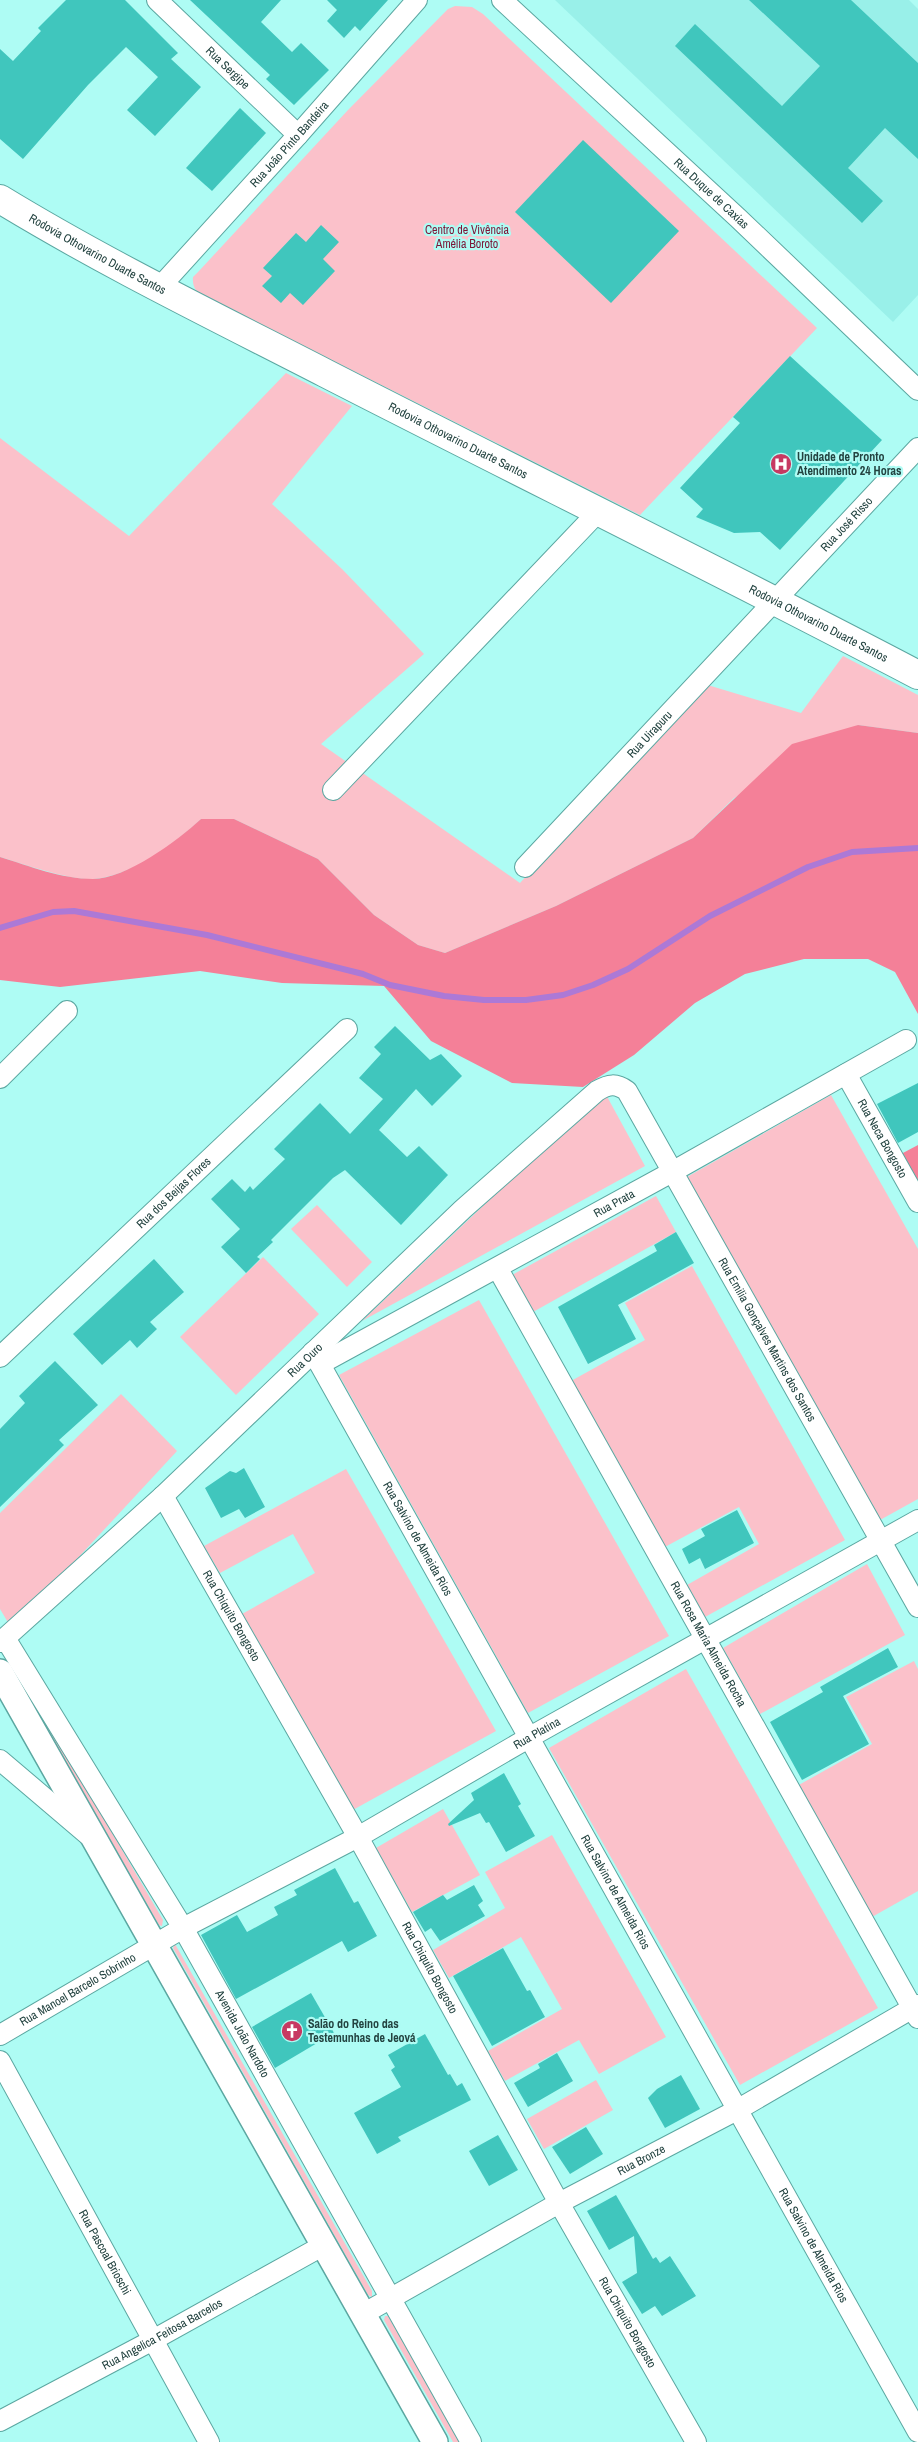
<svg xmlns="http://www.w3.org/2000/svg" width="918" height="2442" font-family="'Archivo Narrow',sans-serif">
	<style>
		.built { fill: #99f0e9 }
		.green { fill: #fbc1ca }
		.forest { fill: #f48098 }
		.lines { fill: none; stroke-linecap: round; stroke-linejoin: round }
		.stream { stroke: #ac79d6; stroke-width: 6 }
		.building { fill: #40c6bd }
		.minor-casing { stroke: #5ba7a1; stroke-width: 22 }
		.tertiary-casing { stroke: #5ba7a1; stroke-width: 28 }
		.primary-casing { stroke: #5ba7a1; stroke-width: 30 }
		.minor { stroke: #fff; stroke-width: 20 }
		.tertiary { stroke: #fff; stroke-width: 25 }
		.primary { stroke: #fff; stroke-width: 28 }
		.labels { text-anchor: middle; stroke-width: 4.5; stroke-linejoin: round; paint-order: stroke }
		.street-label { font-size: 12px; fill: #234340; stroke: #aefcf4 }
		.park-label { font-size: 12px; fill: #7c1436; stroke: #aefcf4 }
		.poi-label { font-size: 12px; font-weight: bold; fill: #234340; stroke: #aefcf4; text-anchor: start }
	</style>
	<rect width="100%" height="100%" fill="#aefcf4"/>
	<polygon class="built" points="555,0 909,0 918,9 918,295 893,322"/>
	<g class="green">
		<path d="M455,6L472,7L483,14L817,328L640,515L206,297C197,293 192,288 193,277L199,271L348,110L448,9Z"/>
		<path d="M286,373L352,406L272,504L342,569L424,654L321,744L520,883L701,683L801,713L843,656L918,695V733L858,725L734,798L693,838L556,906L445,953L418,945L374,915L318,859L234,819H201C173,845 134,875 94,879C72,881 23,864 0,857V438L129,536Z"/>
		<polygon points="604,1091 645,1166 362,1321"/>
		<polygon points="831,1095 918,1249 918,1499 880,1520 687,1177"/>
		<polygon points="656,1196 676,1232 533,1312 512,1275"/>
		<polygon points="317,1205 372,1262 347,1287 291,1229"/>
		<polygon points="263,1257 319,1314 236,1395 180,1337"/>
		<polygon points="692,1266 845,1540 705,1617 687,1585 759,1544 739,1507 663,1548 571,1381 645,1340 625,1303"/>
		<polygon points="479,1300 669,1636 528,1713 339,1375"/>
		<polygon points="121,1394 177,1451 12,1629 0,1609 0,1513"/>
		<polygon points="346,1469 496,1731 351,1811 242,1614 315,1573 293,1534 220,1573 204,1546"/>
		<polygon points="867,1564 905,1635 760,1714 723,1648"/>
		<polygon points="10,1658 163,1920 162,1926 159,1925 6,1659"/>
		<polygon points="914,1661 918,1669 918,1891 872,1917 797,1786 872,1744 846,1697"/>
		<polygon points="686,1669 878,2008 740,2085 549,1748"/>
		<polygon points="443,1809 480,1875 412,1912 376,1848"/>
		<polygon points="552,1835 666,2037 599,2074 579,2040 505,2081 488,2051 562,2009 521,1937 449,1978 433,1950 505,1908 485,1872"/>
		<polygon points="175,1944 372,2291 372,2297 368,2295 173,1948"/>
		<polygon points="596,2080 613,2110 544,2149 527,2119"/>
		<polygon points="385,2316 388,2316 460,2442 453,2442 384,2320"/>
	</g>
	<g class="forest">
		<path d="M858,725L918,733V1014L895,972L868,959H804L745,974L695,1003L634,1055L583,1087L512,1083L431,1041L384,986L282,983L200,971L60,987L0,980V857C29,866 62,879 93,879C126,879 177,841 201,819H234L318,859L374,915L418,945L445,953L556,906L693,838L792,744Z"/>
		<polygon points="918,1145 918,1184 901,1154"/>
	</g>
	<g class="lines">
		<polyline class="stream" points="0,928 53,912 74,911 207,935 363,974 390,985 444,996 484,1000 526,1000 563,995 593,985 628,969 710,916 808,867 852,852 918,848"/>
	</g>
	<g class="building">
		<polygon points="66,0 125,0 178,53 171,59 201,87 155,136 127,110 158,77 126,47 88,85 23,159 0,139 0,49 13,61 41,31 38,28"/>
		<polygon points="190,0 281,0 261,22 292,52 301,43 329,70 294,105 266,79 270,75"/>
		<polygon points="327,0 388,0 360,31 355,26 344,38 327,21 337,10"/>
		<polygon points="749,0 851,0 918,63 918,159 885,128 848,168 883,201 862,223 675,46 695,24 782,106 820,66"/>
		<polygon points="240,108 266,133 212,191 186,168"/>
		<polygon points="583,140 679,231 611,303 515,212"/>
		<polygon points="321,225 339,242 323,259 335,271 303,305 290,293 281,303 262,286 272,276 263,268 296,233 306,242"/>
		<polygon points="790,356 882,440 780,550 760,532 734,533 696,517 703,509 680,488 740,423 733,417"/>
		<polygon points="395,1026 430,1060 441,1054 462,1076 432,1106 416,1089 379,1130 407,1157 419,1146 448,1175 401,1225 345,1170 333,1178 271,1240 273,1242 257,1257 260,1259 246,1273 221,1247 240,1229 211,1199 232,1179 245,1192 250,1186 253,1190 285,1159 274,1149 320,1103 350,1134 383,1099 359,1078 381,1054 374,1047"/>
		<polygon points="918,1083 918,1132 898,1143 877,1104"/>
		<polygon points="676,1232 694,1263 618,1305 636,1339 588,1364 558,1307 657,1251 654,1245"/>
		<polygon points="154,1259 184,1292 150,1322 157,1329 137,1348 130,1340 102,1365 73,1334"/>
		<polygon points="55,1361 98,1405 59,1440 64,1445 0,1507 0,1429 25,1403 19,1396"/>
		<polygon points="244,1468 265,1507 245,1518 239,1509 221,1518 205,1488 230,1471 236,1473"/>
		<polygon points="737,1510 754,1543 705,1569 700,1558 689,1564 682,1549 705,1536 701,1529"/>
		<polygon points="888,1648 898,1667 843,1696 869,1744 802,1780 770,1722 823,1692 820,1687"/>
		<polygon points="504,1773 521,1804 518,1806 535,1836 506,1852 489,1822 486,1823 480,1813 449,1826 448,1824 474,1800 471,1793"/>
		<polygon points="335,1868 354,1903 358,1901 377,1936 348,1952 342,1941 236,1999 201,1935 237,1915 247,1932 278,1915 274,1907 297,1895 294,1890"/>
		<polygon points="474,1885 483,1901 478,1905 485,1916 440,1941 431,1928 425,1932 413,1912 443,1895 447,1900"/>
		<polygon points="503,1948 527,1991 530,1990 545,2017 492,2046 453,1976"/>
		<polygon points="311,1993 334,2033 275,2068 252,2027"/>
		<polygon points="425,2034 448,2075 450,2074 457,2086 462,2083 471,2100 398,2137 401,2141 377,2154 354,2113 401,2087 391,2070 395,2067 388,2055"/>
		<polygon points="557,2053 573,2081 528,2107 514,2083 540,2068 538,2064"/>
		<polygon points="681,2075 700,2109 665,2128 648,2098 657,2089"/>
		<polygon points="586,2127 603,2154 570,2174 552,2147"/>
		<polygon points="498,2135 518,2170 489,2186 469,2151"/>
		<polygon points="616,2195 653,2259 656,2257 660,2263 670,2256 696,2296 662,2316 655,2306 642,2314 622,2282 637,2273 634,2236 609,2250 587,2211"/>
	</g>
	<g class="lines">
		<g class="minor-casing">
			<g id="minor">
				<path id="s1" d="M157,0L298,135"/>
				<path id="s2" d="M502,0L738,218L918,390"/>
				<path id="s3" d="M159,288L298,135L417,0"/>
				<polyline points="333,790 597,513"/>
				<path id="s4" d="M525,867L918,448"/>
				<path id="s5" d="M846,1074L918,1202"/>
				<polyline points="0,1078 67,1011"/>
				<path id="s6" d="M498,1269L918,2018"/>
				<path id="s7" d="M313,1352L918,2432"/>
				<path id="s8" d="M0,1357L347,1029"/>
				<path id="s9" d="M320,1364L672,1172L906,1040"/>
				<path id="s10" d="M163,1496L358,1837L559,2203L696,2442"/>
				<path id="s11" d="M5,1638L163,1496L463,1209L597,1091C609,1084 616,1083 627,1091L918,1607"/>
				<path id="s12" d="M0,1642L5,1638L183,1928L471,2442"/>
				<polyline points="0,1760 88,1835"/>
				<path id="s13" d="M0,2035L183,1928L358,1837L530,1737L918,1520"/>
				<path id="s14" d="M0,2061L209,2442"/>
				<path id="s15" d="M363,2314L559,2203L737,2110L918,2005"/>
				<path id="s16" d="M0,2421L153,2340L324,2245"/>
			</g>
		</g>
		<g class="tertiary-casing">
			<polyline id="tertiary" points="0,1672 435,2442"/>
		</g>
		<g class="primary-casing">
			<g id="primary">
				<path id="s17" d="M0,199C105,263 216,317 325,373C522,474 722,572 918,675"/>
			</g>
		</g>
		<use href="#minor" class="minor"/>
		<use href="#tertiary" class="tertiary"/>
		<use href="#primary" class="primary"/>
	</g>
	<defs>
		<g id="hospital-disc" transform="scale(1.125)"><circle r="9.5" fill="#c73962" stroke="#aefcf4"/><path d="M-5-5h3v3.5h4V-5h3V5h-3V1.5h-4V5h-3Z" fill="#fff"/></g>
		<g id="church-disc" transform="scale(1.125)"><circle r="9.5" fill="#c73962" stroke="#aefcf4"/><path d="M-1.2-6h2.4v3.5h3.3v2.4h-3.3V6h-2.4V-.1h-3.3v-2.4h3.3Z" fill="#fff"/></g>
	</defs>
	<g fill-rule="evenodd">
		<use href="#hospital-disc" x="781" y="464"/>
		<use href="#church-disc" x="292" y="2031"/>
	</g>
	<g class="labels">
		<g class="street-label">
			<text dy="4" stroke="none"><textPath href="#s1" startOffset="98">Rua Sergipe</textPath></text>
			<text dy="4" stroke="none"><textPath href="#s3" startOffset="194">Rua João Pinto Bandeira</textPath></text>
			<text dy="4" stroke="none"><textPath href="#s2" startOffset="285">Rua Duque de Caxias</textPath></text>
			<text dy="4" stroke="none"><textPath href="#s17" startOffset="112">Rodovia Othovarino Duarte Santos</textPath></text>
			<text dy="4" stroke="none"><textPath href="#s17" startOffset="518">Rodovia Othovarino Duarte Santos</textPath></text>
			<text dy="4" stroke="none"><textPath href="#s4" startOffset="470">Rua José Risso</textPath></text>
			<text dy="4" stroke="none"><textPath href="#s17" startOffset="922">Rodovia Othovarino Duarte Santos</textPath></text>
			<text dy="4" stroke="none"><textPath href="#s4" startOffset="182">Rua Uirapuru</textPath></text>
			<text dy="4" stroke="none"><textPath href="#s5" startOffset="74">Rua Neca Bongosto</textPath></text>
			<text dy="4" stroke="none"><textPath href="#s8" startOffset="239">Rua dos Beijas Flores</textPath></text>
			<text dy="4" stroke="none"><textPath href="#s9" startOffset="335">Rua Prata</textPath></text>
			<text dy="4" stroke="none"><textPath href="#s11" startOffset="1124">Rua Emilia Gonçalves Martins dos Santos</textPath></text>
			<text dy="4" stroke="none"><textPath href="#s11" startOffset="409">Rua Ouro</textPath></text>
			<text dy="4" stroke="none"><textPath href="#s7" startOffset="214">Rua Salvino de Almeida Rios</textPath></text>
			<text dy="4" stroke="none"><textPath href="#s10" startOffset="138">Rua Chiquito Bongosto</textPath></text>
			<text dy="4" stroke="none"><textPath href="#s6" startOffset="430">Rua Rosa Maria Almeida Rocha</textPath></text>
			<text dy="4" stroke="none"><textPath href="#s13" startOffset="616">Rua Platina</textPath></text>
			<text dy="4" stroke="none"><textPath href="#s7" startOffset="619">Rua Salvino de Almeida Rios</textPath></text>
			<text dy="4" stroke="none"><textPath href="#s10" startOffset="542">Rua Chiquito Bongosto</textPath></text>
			<text dy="4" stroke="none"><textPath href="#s13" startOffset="90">Rua Manoel Barcelo Sobrinho</textPath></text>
			<text dy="4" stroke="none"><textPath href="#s12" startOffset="468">Avenida João Nardoto</textPath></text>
			<text dy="4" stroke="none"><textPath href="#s15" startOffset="318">Rua Bronze</textPath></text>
			<text dy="4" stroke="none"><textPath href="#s7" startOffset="1024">Rua Salvino de Almeida Rios</textPath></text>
			<text dy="4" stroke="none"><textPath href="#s14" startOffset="218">Rua Pascoal Brioschi</textPath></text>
			<text dy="4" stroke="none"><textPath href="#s10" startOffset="948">Rua Chiquito Bongosto</textPath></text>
			<text dy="4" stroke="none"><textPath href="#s16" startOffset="184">Rua Angelica Feitosa Barcelos</textPath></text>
		</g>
		<g class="park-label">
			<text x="467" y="234">Centro de Vivência<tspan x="467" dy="14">Amélia Boroto</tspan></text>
		</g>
		<g class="poi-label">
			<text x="797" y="461">Unidade de Pronto<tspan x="797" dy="14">Atendimento 24 Horas</tspan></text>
			<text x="308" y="2028">Salão do Reino das<tspan x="308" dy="14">Testemunhas de Jeová</tspan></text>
		</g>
	</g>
</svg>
